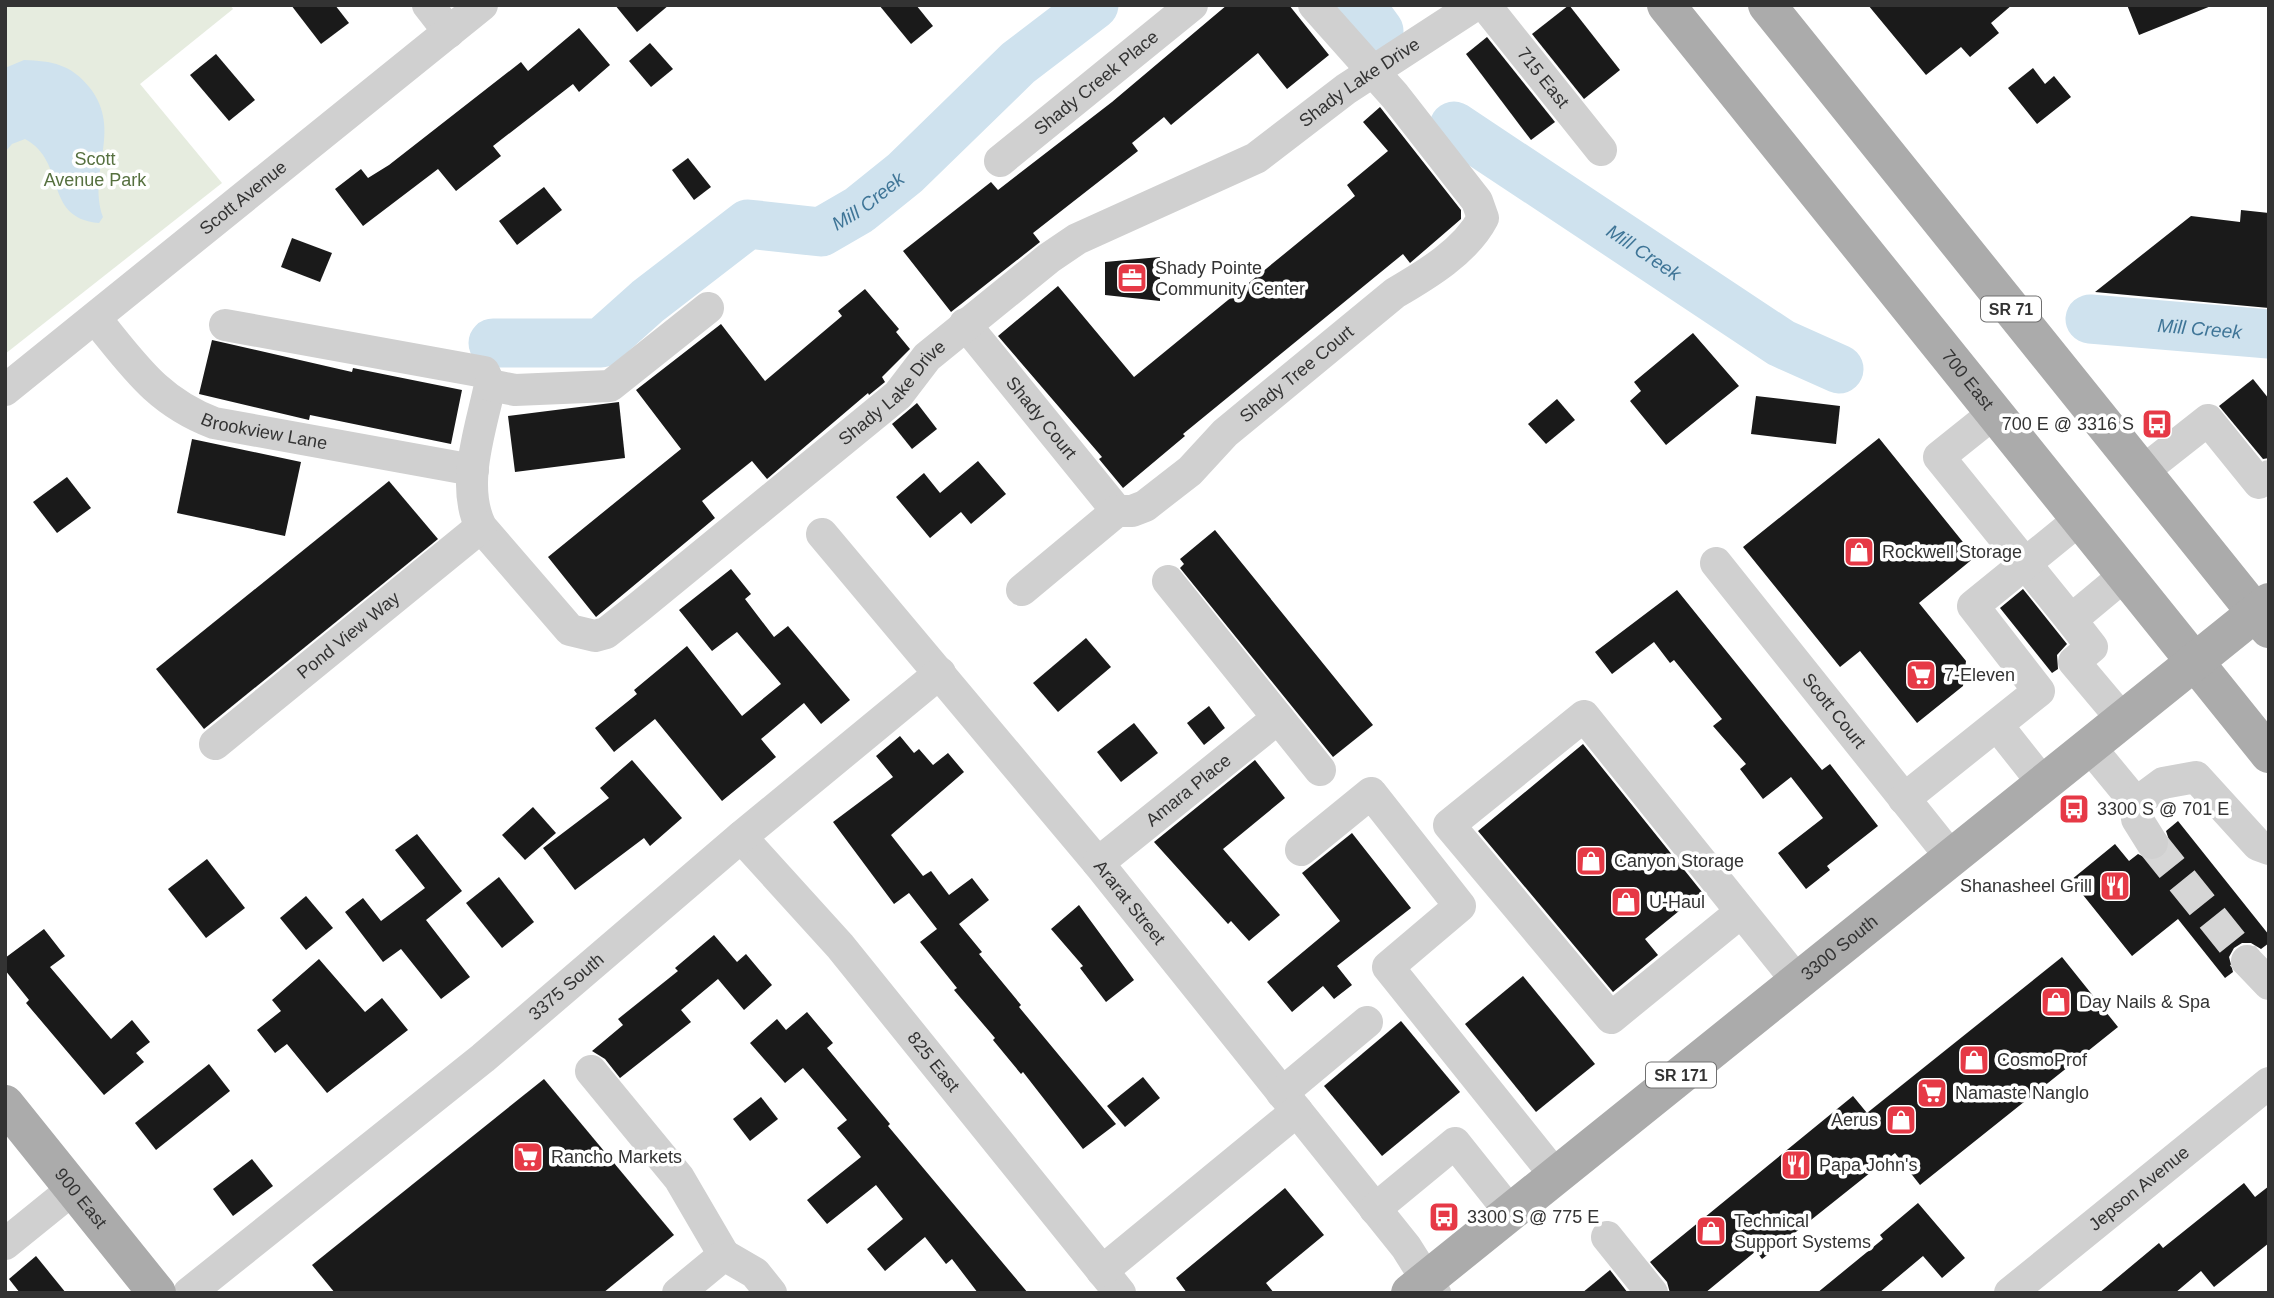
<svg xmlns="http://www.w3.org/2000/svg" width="2274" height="1298" font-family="Helvetica,sans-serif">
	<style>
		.green { fill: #e6ecdf }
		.water { fill: #cfe2ee }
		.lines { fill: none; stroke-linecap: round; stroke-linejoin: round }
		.river { stroke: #cfe2ee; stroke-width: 49 }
		.building { fill: #1a1a1a }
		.minor-tunnel { stroke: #d6d6d6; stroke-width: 32; stroke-dasharray: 32 16; stroke-linecap: butt }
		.minor { stroke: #d0d0d0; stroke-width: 32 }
		.major { stroke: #ababab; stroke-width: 38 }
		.labels { text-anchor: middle; stroke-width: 7; stroke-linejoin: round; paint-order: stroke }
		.shield { fill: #fff; stroke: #707070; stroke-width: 2 }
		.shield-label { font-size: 16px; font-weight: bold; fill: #333 }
		.street-label { font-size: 18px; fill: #333; stroke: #fff }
		.park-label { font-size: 18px; fill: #56703f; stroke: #fff }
		.poi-label { font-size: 18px; fill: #333; stroke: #fff; text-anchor: start }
		.water-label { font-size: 19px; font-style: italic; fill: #3f7597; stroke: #fff }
	</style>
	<rect width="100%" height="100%" fill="#fff"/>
	<polygon class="green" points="5,5 230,5 233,9 140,84 222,183 5,354"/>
	<path class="water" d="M24,60C52,61 71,64 90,88C123,131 87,171 103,217L99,223C42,218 68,162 25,139L12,144L5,152V68Z"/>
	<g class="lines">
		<g class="river">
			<polyline points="1360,5 1379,31"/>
			<path id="s1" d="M1454,126L1781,343L1839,369"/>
			<path id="s2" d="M2090,319L2269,334"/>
			<path id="s3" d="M493,343H601L648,301L748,224L821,232L859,210L905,173L1018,63L1094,5"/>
		</g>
	</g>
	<g class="building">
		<polygon points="291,5 335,5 349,23 321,44"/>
		<polygon points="615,5 669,5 637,32"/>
		<polygon points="879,5 916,5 933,26 911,44"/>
		<polygon points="1227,5 1289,5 1329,55 1287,89 1258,53 1171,125 1164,117 1132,143 1138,151 1033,233 1040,242 951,312 903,251 991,182 998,190 1112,102"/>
		<polygon points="1569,5 1620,70 1584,99 1532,34"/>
		<polygon points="1868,5 2012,5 1991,23 1999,33 1970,57 1961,47 1926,75"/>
		<polygon points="2127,5 2211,5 2211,6 2139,35"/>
		<polygon points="579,28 610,65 579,92 573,84 493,146 501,156 456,191 438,169 363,226 335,189 361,169 368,178 389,165 521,62 528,71"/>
		<polygon points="1487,37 1555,122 1531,140 1466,54"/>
		<polygon points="650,43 673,69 651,87 629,61"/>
		<polygon points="216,54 255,100 229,121 190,75"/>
		<polygon points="2033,68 2045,84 2054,76 2071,97 2037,124 2008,88"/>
		<polygon points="1380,107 1461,210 1461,219 1410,263 1403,254 1183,434 1185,436 1123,488 1099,459 1102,457 998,336 1058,286 1134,377 1355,196 1347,185 1388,151 1363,122"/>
		<polygon points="688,158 711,187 694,200 672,170"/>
		<polygon points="544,187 562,210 517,245 499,221"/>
		<polygon points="2241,210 2269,213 2269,308 2095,292 2191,216 2240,222"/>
		<polygon points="292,238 332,253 320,282 281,267"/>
		<polygon points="1160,257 1160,301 1105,295 1105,262"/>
		<polygon points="865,289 899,329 896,332 910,349 882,377 885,382 869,395 868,393 767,479 752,461 702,501 715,518 596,617 548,557 681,449 636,390 721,324 765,381 842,316 838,311"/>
		<polygon points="1693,333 1739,386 1666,445 1630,401 1641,391 1634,382"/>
		<polygon points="212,340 352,372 353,368 462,390 451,444 310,415 309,420 199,394"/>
		<polygon points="2253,379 2269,399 2269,458 2263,459 2219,406"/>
		<polygon points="1756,396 1840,406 1836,444 1751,434"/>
		<polygon points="1557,399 1575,420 1546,444 1528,424"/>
		<polygon points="619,402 625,458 515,472 508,416"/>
		<polygon points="917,403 937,429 912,449 892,424"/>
		<polygon points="1879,438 1975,557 1919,603 1966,661 1963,686 1917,723 1860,651 1840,667 1743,547"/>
		<polygon points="192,439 301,462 285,536 177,513"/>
		<polygon points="978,461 1006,494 971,524 961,512 930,538 896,497 924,473 940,493"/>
		<polygon points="67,477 91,508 57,533 33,502"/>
		<polygon points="389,481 438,539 204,729 156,669"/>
		<polygon points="1215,530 1373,725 1333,757 1180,568 1184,564 1180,559"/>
		<polygon points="731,569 751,594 745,599 774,637 788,626 850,700 821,724 804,703 761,739 776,757 722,801 655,719 614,752 595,728 637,694 634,690 687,646 742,716 781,684 737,632 712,651 679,610"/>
		<polygon points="2023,589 2067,644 2057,655 2058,669 2052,673 2000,608"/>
		<polygon points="1677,590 1822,770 1830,764 1878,826 1827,866 1830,870 1806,889 1778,853 1823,818 1791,777 1763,799 1740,769 1746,764 1713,726 1722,719 1674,660 1670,663 1654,642 1612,674 1595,652"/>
		<polygon points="1086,638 1111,667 1058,712 1033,683"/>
		<polygon points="1209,706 1225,728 1204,745 1187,723"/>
		<polygon points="1134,723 1158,753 1121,782 1097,752"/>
		<polygon points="900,736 914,753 919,749 933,765 948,753 964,772 891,835 923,876 931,871 949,895 972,878 989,900 959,924 982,952 979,954 1021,1005 1019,1007 1116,1124 1083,1149 1023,1072 1021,1074 993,1040 995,1038 954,990 957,988 920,942 937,929 909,893 894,904 833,822 893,777 876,756"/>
		<polygon points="1583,744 1702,892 1645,939 1658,955 1613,992 1478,831"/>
		<polygon points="632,760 682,818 650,846 644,838 575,890 543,848 609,798 600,788"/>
		<polygon points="1255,760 1285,798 1223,849 1280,915 1249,941 1231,921 1228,924 1154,842"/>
		<polygon points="533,807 556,833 525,860 502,835"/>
		<polygon points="2178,821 2269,935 2269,943 2261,949 2251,943 2242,943 2234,948 2229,957 2233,972 2225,978 2178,919 2132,956 2071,880 2115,844 2129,861 2138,854 2152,861 2161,859 2168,852 2170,843 2166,831"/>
		<polygon points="1352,833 1411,908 1337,966 1352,985 1334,999 1323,986 1292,1012 1267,982 1340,921 1302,873"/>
		<polygon points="417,834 462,891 426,920 470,977 441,999 401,949 383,962 345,912 363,898 381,921 425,888 395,850"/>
		<polygon points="207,859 245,908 206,938 168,889"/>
		<polygon points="499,877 534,922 502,948 466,903"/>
		<polygon points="306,896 333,928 306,950 280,918"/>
		<polygon points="1079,905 1134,980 1106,1002 1080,968 1083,966 1051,929"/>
		<polygon points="44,929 65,956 50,967 111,1039 132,1020 150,1042 136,1053 144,1062 104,1095 26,1003 29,1000 5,970 5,958"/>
		<polygon points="714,935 737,962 746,954 772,985 744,1010 718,979 681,1010 691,1022 620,1078 605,1059 592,1051 623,1025 618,1019 678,971 675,968"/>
		<polygon points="2062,957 2118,1027 1920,1185 1895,1153 1762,1259 1756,1251 1705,1293 1670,1293 1667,1282 1650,1262 1853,1096 1867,1113"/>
		<polygon points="319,959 365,1012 382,998 408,1030 327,1093 287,1044 275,1053 257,1030 281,1011 272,1000"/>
		<polygon points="1523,976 1595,1064 1536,1112 1465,1024"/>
		<polygon points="807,1012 833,1043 827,1048 890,1124 888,1126 1028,1293 978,1293 952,1259 946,1264 925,1237 885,1271 867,1249 903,1219 876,1185 827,1224 807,1200 861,1157 837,1128 847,1120 803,1068 785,1083 750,1043 777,1019 786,1030"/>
		<polygon points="1401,1021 1460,1092 1382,1156 1324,1086"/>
		<polygon points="209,1064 230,1091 156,1150 135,1123"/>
		<polygon points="1143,1077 1160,1098 1125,1127 1107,1106"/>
		<polygon points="544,1079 674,1235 603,1293 335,1293 312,1265"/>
		<polygon points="761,1097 778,1119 750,1141 733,1119"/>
		<polygon points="252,1159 273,1186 233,1216 213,1189"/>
		<polygon points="2244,1183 2255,1197 2269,1186 2269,1243 2214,1287 2201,1271 2175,1293 2099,1293 2159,1243 2163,1248"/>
		<polygon points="1285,1188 1324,1235 1266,1283 1274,1293 1187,1293 1176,1278"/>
		<polygon points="1918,1203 1965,1258 1942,1278 1923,1256 1879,1293 1817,1293 1883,1239 1880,1235"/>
		<polygon points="36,1256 66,1293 20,1293 9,1279"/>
		<polygon points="1610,1270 1628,1293 1582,1293"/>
	</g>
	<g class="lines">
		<polyline class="minor-tunnel" points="2152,843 2247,961"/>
		<g class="minor">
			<polyline points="428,5 449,32"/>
			<path id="s4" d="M1485,5L1601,150"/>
			<path id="s5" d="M1000,161L1192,5"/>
			<path id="s6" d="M95,318C133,364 156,401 214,423L473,470"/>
			<path id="s7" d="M965,324L1117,511"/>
			<path id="s8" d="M225,325L484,372L490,385C481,429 460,485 481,527L570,630L595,636L606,633L639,607L898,395L927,357L1049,258L1077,239L1256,158L1346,89L1475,5"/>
			<polyline points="490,385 515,390 610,386 708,308"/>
			<path id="s9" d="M5,390L482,5"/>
			<polyline points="1994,413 1939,457 2071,620"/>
			<polyline points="2142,472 2208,420 2259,483 2269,476"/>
			<path id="s10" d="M822,534L1098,863L1406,1247L1435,1293"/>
			<path id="s11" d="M1716,563L1951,857"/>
			<polyline points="1168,581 1320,770"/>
			<path id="s12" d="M1022,590L1117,511H1132L1145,506L1190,471L1225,433L1395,293C1426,275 1466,251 1483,218L1477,201L1395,96L1314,5"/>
			<polyline points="2122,719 2074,662 2092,647 2071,620 2125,575"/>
			<polyline points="1997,725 2043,783"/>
			<path id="s13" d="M215,744L481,527"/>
			<polyline points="2089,746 2136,803"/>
			<polyline points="1904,799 2039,691 1973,606 2080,519"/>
			<path id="s14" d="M741,837L840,946L1120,1293"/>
			<polyline points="2152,843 2137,819 2136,803 2163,783 2196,777 2258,845 2269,849"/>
			<polyline points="1301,850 1371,793 1460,906 1388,967 1555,1175"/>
			<path id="s15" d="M1098,863L1278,718"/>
			<polyline points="1741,912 1611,1018 1449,825 1584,716 1798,982"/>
			<polyline points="2247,961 2269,984"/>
			<polyline points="591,1071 679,1178 724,1255"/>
			<polyline points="1282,1093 1367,1022"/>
			<polyline points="1375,1209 1455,1143 1510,1212"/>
			<polyline points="1607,1237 1652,1293"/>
			<polyline points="5,1244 73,1189"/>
			<polyline points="1102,1271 1297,1111"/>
			<path id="s16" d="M189,1293L483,1058L741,837L940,673"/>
			<polyline points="678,1293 724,1255 755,1273 771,1293"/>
			<path id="s17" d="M2010,1293L2269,1083"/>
		</g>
		<g class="major">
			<path id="s18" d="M1666,5L2269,754"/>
			<polyline points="1767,5 2269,629"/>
			<path id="s19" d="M5,1104L157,1293"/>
			<path id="s20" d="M1410,1293L2269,602"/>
		</g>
	</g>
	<defs>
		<g id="office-square" transform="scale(1.575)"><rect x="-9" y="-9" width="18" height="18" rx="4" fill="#e63946" stroke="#fff"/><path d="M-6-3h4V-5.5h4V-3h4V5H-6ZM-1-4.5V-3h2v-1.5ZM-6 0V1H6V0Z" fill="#fff"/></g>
		<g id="bus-square" transform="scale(1.575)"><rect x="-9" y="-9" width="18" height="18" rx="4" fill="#e63946" stroke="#fff"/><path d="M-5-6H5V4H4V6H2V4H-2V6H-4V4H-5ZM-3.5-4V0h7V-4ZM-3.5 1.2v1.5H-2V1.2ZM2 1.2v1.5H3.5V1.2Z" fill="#fff"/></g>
		<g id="shop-square" transform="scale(1.575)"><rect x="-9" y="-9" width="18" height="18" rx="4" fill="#e63946" stroke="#fff"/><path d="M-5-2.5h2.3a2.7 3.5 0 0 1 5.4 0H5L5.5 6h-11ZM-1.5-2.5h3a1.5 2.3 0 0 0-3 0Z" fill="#fff"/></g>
		<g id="supermarket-square" transform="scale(1.575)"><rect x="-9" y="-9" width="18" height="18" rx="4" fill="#e63946" stroke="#fff"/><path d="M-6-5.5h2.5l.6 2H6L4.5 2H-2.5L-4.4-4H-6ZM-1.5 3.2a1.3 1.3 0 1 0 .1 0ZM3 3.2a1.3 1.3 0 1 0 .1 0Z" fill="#fff"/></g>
		<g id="restaurant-square" transform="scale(1.575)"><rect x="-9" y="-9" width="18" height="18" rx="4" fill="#e63946" stroke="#fff"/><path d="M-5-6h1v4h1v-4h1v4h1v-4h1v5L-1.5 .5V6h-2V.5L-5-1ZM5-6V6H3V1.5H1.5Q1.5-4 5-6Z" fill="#fff"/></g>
	</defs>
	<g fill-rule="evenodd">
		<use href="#office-square" x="1132" y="278"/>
		<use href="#bus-square" x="2157" y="424"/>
		<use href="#shop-square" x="1859" y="552"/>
		<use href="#supermarket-square" x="1921" y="675"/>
		<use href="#bus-square" x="2074" y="809"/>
		<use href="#shop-square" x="1591" y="861"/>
		<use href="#restaurant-square" x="2115" y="886"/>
		<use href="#shop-square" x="1626" y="902"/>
		<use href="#shop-square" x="2056" y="1002"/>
		<use href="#shop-square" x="1974" y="1060"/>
		<use href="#supermarket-square" x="1932" y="1093"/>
		<use href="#shop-square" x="1901" y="1120"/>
		<use href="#supermarket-square" x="528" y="1157"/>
		<use href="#restaurant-square" x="1796" y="1165"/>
		<use href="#bus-square" x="1444" y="1217"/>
		<use href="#shop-square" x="1711" y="1231"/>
	</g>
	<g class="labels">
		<g class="shield">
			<rect x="1981" y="296.5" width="60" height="25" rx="5"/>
			<rect x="1646" y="1062.5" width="70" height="25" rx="5"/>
		</g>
		<g class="shield-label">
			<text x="2011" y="315">SR 71</text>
			<text x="1681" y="1081">SR 171</text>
		</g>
		<g class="street-label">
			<text dy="6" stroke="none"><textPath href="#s4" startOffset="93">715 East</textPath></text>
			<text dy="6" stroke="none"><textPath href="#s5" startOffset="124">Shady Creek Place</textPath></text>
			<text dy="6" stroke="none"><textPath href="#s8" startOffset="1536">Shady Lake Drive</textPath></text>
			<text dy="6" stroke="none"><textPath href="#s9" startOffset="306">Scott Avenue</textPath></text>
			<text dy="6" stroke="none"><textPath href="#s12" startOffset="354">Shady Tree Court</textPath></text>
			<text dy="6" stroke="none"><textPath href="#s18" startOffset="481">700 East</textPath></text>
			<text dy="6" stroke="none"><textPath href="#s8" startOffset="970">Shady Lake Drive</textPath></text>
			<text dy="6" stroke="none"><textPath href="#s7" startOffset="121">Shady Court</textPath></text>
			<text dy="6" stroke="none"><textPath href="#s6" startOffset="212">Brookview Lane</textPath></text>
			<text dy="6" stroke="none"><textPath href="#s13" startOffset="172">Pond View Way</textPath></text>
			<text dy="6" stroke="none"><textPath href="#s11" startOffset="189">Scott Court</textPath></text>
			<text dy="6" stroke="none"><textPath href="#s15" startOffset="116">Amara Place</textPath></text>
			<text dy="6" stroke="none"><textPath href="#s10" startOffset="480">Ararat Street</textPath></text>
			<text dy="6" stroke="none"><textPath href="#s20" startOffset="551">3300 South</textPath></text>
			<text dy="6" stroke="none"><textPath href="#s16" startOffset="486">3375 South</textPath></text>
			<text dy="6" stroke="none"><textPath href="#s14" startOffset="296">825 East</textPath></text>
			<text dy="6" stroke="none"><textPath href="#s17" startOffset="166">Jepson Avenue</textPath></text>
			<text dy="6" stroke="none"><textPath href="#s19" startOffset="121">900 East</textPath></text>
		</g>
		<g class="park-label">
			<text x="95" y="165">Scott<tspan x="95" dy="21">Avenue Park</tspan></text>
		</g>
		<g class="poi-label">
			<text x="1155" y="274">Shady Pointe<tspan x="1155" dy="21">Community Center</tspan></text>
			<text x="2134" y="430" text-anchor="end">700 E @ 3316 S</text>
			<text x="1882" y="558">Rockwell Storage</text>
			<text x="1944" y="681">7-Eleven</text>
			<text x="2097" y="815">3300 S @ 701 E</text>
			<text x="1614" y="867">Canyon Storage</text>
			<text x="2092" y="892" text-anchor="end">Shanasheel Grill</text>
			<text x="1649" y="908">U-Haul</text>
			<text x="2079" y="1008">Day Nails &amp; Spa</text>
			<text x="1997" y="1066">CosmoProf</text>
			<text x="1955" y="1099">Namaste Nanglo</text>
			<text x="1878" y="1126" text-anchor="end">Aerus</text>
			<text x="551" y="1163">Rancho Markets</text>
			<text x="1819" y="1171">Papa John's</text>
			<text x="1467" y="1223">3300 S @ 775 E</text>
			<text x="1734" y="1227">Technical<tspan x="1734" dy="21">Support Systems</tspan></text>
		</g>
		<g class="water-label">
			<text dy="7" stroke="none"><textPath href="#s3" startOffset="427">Mill Creek</textPath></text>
			<text dy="7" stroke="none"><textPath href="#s1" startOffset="228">Mill Creek</textPath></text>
			<text dy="7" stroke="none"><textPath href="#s2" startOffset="110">Mill Creek</textPath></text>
		</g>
	</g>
	<rect width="2274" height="1298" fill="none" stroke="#333333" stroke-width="14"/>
</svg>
